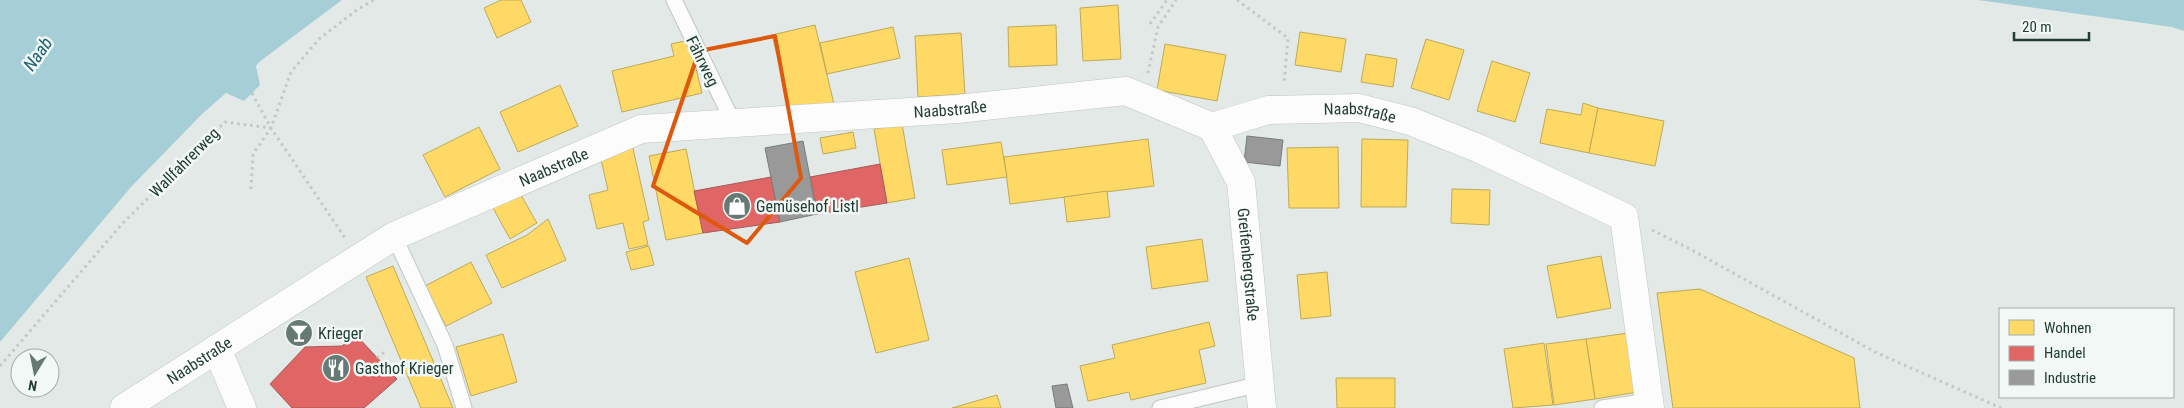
<svg xmlns="http://www.w3.org/2000/svg" width="2184" height="408" font-family="'Roboto Condensed',sans-serif">
	<style>
		.water { fill: #a5ced6 }
		.homes { fill: #ffd966; stroke: #bdaa58 }
		.shops { fill: #e06666; stroke: #a75958 }
		.industry { fill: #999; stroke: #757d7b }
		.lines { fill: none; stroke-linecap: round; stroke-linejoin: round }
		.lane-casing { stroke: #c0c6c3; stroke-width: 17 }
		.street-casing { stroke: #c0c6c3; stroke-width: 29 }
		.path { stroke: #c0c9c6; stroke-width: 3; stroke-dasharray: 2.5 4; stroke-linecap: butt }
		.lane { stroke: #fbfcfb; stroke-width: 15 }
		.street { stroke: #fbfcfb; stroke-width: 28 }
		.marked { fill: none; stroke: #de580e; stroke-width: 4; stroke-linejoin: round }
		.labels { text-anchor: middle; stroke-width: 5; stroke-linejoin: round; paint-order: stroke }
		.street-label { font-size: 16px; fill: #223c36; stroke: #f2f8f5 }
		.poi-label { font-size: 16px; fill: #223c36; stroke: #f2f8f5; text-anchor: start }
		.water-label { font-size: 18px; font-style: italic; fill: #1e6475; stroke: #f2f8f5 }
	</style>
	<rect width="100%" height="100%" fill="#e3e9e6"/>
	<g class="water">
		<polygon points="0,0 342,0 259,62 256,66 260,85 244,101 226,93 203,113 131,187 0,342"/>
		<polygon points="1978,0 2184,0 2184,31 2172,27"/>
	</g>
	<g class="homes">
		<polygon points="501,0 521,0 531,22 497,38 484,8"/>
		<polygon points="1118,5 1121,59 1083,61 1080,8"/>
		<polygon points="815,25 834,104 791,113 772,35"/>
		<polygon points="1056,25 1057,65 1009,67 1008,27"/>
		<polygon points="893,27 900,58 827,74 820,43"/>
		<polygon points="1300,32 1346,39 1341,72 1295,65"/>
		<polygon points="961,33 965,94 918,97 915,36"/>
		<polygon points="1426,39 1464,50 1449,100 1411,88"/>
		<polygon points="689,40 702,93 622,112 612,71 674,56 671,44"/>
		<polygon points="1165,44 1226,55 1217,101 1157,90"/>
		<polygon points="1366,54 1397,59 1393,87 1361,82"/>
		<polygon points="1492,61 1530,73 1515,122 1477,111"/>
		<polygon points="560,85 578,126 518,152 500,112"/>
		<polygon points="1583,103 1598,108 1589,153 1540,143 1547,109 1581,115"/>
		<polygon points="1598,108 1664,121 1655,166 1589,153"/>
		<polygon points="902,124 915,198 887,203 874,129"/>
		<polygon points="479,127 500,169 445,197 423,155"/>
		<polygon points="853,132 856,148 823,154 820,138"/>
		<polygon points="1148,139 1154,186 1010,204 1004,157"/>
		<polygon points="1362,139 1408,140 1406,207 1361,207"/>
		<polygon points="1001,142 1007,177 947,185 942,150"/>
		<polygon points="632,144 649,220 643,222 648,245 629,249 623,223 597,229 589,195 608,190 599,151"/>
		<polygon points="1338,147 1339,208 1289,208 1287,148"/>
		<polygon points="686,149 703,233 666,240 649,156"/>
		<polygon points="1452,189 1490,190 1489,225 1451,223"/>
		<polygon points="518,190 537,223 510,239 492,206"/>
		<polygon points="1107,191 1110,217 1067,222 1064,197"/>
		<polygon points="548,219 566,260 502,288 486,255 527,235"/>
		<polygon points="1202,239 1208,281 1152,289 1146,247"/>
		<polygon points="649,246 654,265 631,270 626,252"/>
		<polygon points="1601,256 1611,308 1557,318 1547,266"/>
		<polygon points="909,258 929,340 876,353 855,272"/>
		<polygon points="471,262 492,303 446,326 425,286"/>
		<polygon points="393,266 453,408 421,408 366,277"/>
		<polygon points="1327,272 1331,316 1301,319 1297,275"/>
		<polygon points="1700,289 1854,358 1860,408 1673,408 1657,293"/>
		<polygon points="1209,322 1215,346 1199,350 1206,383 1131,400 1129,392 1088,401 1080,366 1115,358 1112,345"/>
		<polygon points="1628,333 1638,392 1595,399 1586,339"/>
		<polygon points="503,334 517,382 471,396 456,347"/>
		<polygon points="1586,339 1595,399 1554,405 1546,344"/>
		<polygon points="1544,343 1553,405 1513,408 1504,349"/>
		<polygon points="1336,378 1395,378 1395,408 1337,408"/>
		<polygon points="997,395 1001,408 952,408"/>
	</g>
	<g class="shops">
		<polygon points="880,164 887,203 817,214 810,177"/>
		<polygon points="771,177 780,222 703,233 694,191"/>
		<polygon points="356,335 397,379 364,408 292,408 270,384 305,347 342,346"/>
	</g>
	<g class="industry">
		<polygon points="1247,136 1283,140 1280,166 1244,162"/>
		<polygon points="803,141 817,214 780,222 765,148"/>
		<polygon points="1067,384 1073,408 1056,408 1052,386"/>
	</g>
	<g class="lines">
		<g class="lane-casing">
			<g id="lane">
				<polyline points="674,0 733,122"/>
				<polyline points="394,236 445,345 464,408"/>
				<polyline points="1160,408 1260,384"/>
				<polyline points="1602,408 1649,401"/>
			</g>
		</g>
		<g class="street-casing">
			<g id="street">
				<path id="s1" d="M1212,127L1241,182L1262,408"/>
				<polyline points="217,349 242,408"/>
				<path id="s2" d="M124,408L394,236L641,129L957,109L1126,91L1212,127L1268,110L1359,108L1410,121L1480,149L1624,217L1650,408"/>
			</g>
		</g>
		<g class="path">
			<polyline points="1237,0 1288,38 1284,84"/>
			<polyline points="1150,24 1167,0"/>
			<polyline points="1148,73 1158,27 1176,0"/>
			<polyline points="252,93 271,128 345,238"/>
			<polyline points="251,189 253,154 271,128 291,72 319,39 358,9 374,0"/>
			<polyline points="1652,230 1690,249 1875,352 2001,408"/>
			<polyline points="377,358 387,350"/>
			<polyline points="0,366 122,224 225,122 271,128"/>
		</g>
		<use href="#lane" class="lane"/>
		<use href="#street" class="street"/>
	</g>
	<path class="marked" d="M775,36L801,178L747,243L653,186L699,51Z"/>
	<defs>
		<g id="shop-disc" transform="scale(1.4375)"><circle r="9.5" fill="#667974" stroke="#f2f8f5"/><path d="M-5-2.5h2.3a2.7 3.5 0 0 1 5.4 0H5L5.5 6h-11ZM-1.5-2.5h3a1.5 2.3 0 0 0-3 0Z" fill="#fff"/></g>
		<g id="bar-disc" transform="scale(1.4375)"><circle r="9.5" fill="#667974" stroke="#f2f8f5"/><path d="M-6-5H6L.8 .8V4.5H3.5V6h-7V4.5H-.8V.8Z" fill="#fff"/></g>
		<g id="restaurant-disc" transform="scale(1.4375)"><circle r="9.5" fill="#667974" stroke="#f2f8f5"/><path d="M-5-6h1v4h1v-4h1v4h1v-4h1v5L-1.5 .5V6h-2V.5L-5-1ZM5-6V6H3V1.5H1.5Q1.5-4 5-6Z" fill="#fff"/></g>
	</defs>
	<g fill-rule="evenodd">
		<use href="#shop-disc" x="737" y="206"/>
		<use href="#bar-disc" x="299" y="333"/>
		<use href="#restaurant-disc" x="336" y="368"/>
	</g>
	<g class="labels">
		<g class="street-label">
			<text transform="translate(703 61) rotate(64)" y="6">Fährweg</text>
			<text dy="6" stroke="none"><textPath href="#s2" startOffset="899">Naabstraße</textPath></text>
			<text dy="6" stroke="none"><textPath href="#s2" startOffset="1320">Naabstraße</textPath></text>
			<text transform="translate(184 162) rotate(-45)" y="6">Wallfahrerweg</text>
			<text dy="6" stroke="none"><textPath href="#s2" startOffset="494">Naabstraße</textPath></text>
			<text dy="6" stroke="none"><textPath href="#s1" startOffset="145">Greifenbergstraße</textPath></text>
			<text dy="6" stroke="none"><textPath href="#s2" startOffset="89">Naabstraße</textPath></text>
		</g>
		<g class="poi-label">
			<text x="756" y="212">Gemüsehof Listl</text>
			<text x="318" y="339">Krieger</text>
			<text x="355" y="374">Gasthof Krieger</text>
		</g>
		<g class="water-label">
			<text transform="translate(38 54) rotate(-55)" y="6">Naab</text>
		</g>
	</g>
	<rect x="1999" y="308" width="175" height="90" fill="#f2f8f5" stroke="#9fada9"/>
	<rect x="2009" y="320" width="25" height="15" fill="#ffd966" stroke="#9fada9"/>
	<text x="2044" y="333" font-size="15" fill="#223c36">Wohnen</text>
	<rect x="2009" y="346" width="25" height="15" fill="#e06666" stroke="#9fada9"/>
	<text x="2044" y="358" font-size="15" fill="#223c36">Handel</text>
	<rect x="2009" y="370" width="25" height="15" fill="#999999" stroke="#9fada9"/>
	<text x="2044" y="383" font-size="15" fill="#223c36">Industrie</text>
	<g transform="translate(35 373) rotate(190)"><circle r="24" fill="#f2f8f5" stroke="#9fada9"/>
	<path d="M0-4L9 19L0 12L-9 19Z" fill="#667974"/>
	<text y="-8" font-size="14" font-weight="bold" text-anchor="middle" fill="#223c36">N</text>
	</g>
	<path d="M2014 32v8h75v-8" fill="none" stroke="#223c36" stroke-width="2.5"/>
	<text x="2022" y="32" font-size="15" fill="#223c36" stroke="#f2f8f5" stroke-width="4" paint-order="stroke">20 m</text>
</svg>
